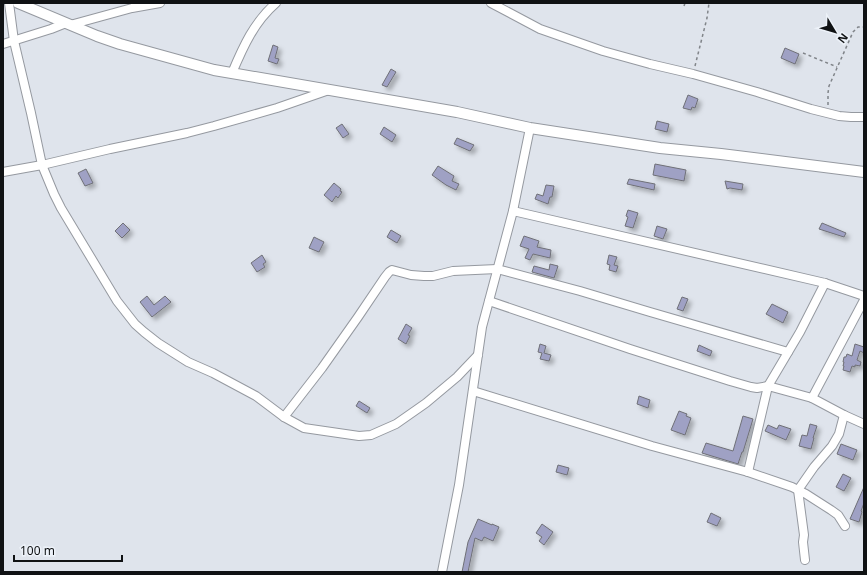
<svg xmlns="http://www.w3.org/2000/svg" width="867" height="575" font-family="'Noto Sans',sans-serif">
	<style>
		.building { fill: #9fa1c4; stroke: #6f7077; filter: url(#shadow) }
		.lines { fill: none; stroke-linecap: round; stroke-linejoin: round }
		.minor-casing { stroke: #9599a0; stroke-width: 10 }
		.tertiary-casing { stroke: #9599a0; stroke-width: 12 }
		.path { stroke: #808489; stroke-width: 1.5; stroke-dasharray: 3 3; stroke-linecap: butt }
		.minor { stroke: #fff; stroke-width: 8 }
		.tertiary { stroke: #fff; stroke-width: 10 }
	</style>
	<defs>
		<filter id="shadow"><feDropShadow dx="3.5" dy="3.5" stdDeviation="2" flood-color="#0004"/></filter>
	</defs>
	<rect width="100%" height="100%" fill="#dfe4ec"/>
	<g class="building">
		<polygon points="273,45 278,47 275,58 279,59 277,64 268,61"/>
		<polygon points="785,48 799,54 795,64 781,58"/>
		<polygon points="391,69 396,72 387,87 382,85"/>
		<polygon points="688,95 698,99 695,108 692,107 691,110 683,108"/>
		<polygon points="657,121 669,124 667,132 655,129"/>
		<polygon points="342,124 349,134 343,138 336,128"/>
		<polygon points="384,127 396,135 392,142 380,134"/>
		<polygon points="457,138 474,145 470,151 454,144"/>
		<polygon points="655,164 686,170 684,181 653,175"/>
		<polygon points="438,166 454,176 452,181 459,184 456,190 446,185 432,175"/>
		<polygon points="86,169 93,183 85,186 78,173"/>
		<polygon points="629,179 655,184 654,190 627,184"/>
		<polygon points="725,181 743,184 742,190 730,188 727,189"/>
		<polygon points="334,183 341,189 340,191 342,192 338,198 336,196 332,202 324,195"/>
		<polygon points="546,185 554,186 552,197 550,197 548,204 535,199 537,194 543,196"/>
		<polygon points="628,210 638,213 633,228 625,226 628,217 626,216"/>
		<polygon points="123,223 130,230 122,238 115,231"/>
		<polygon points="822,223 846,233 844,237 819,229"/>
		<polygon points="657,226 667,229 663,239 654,236"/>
		<polygon points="391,230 401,236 397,243 387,237"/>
		<polygon points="524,236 539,241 537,247 551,250 550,258 533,254 530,260 525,258 529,249 520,246"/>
		<polygon points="314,237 324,242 319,252 309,248"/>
		<polygon points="262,255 266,262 263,264 265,267 257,272 251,263"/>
		<polygon points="609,255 617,257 614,265 618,266 616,272 609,270 610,265 607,264"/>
		<polygon points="550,264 558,266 554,278 532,272 534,266 549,270"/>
		<polygon points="147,296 154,305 165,296 171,302 152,317 140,302"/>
		<polygon points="682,297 688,299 683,311 677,309"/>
		<polygon points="772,304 788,312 783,323 766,314"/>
		<polygon points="406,324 412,328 408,335 410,336 406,344 398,339"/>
		<polygon points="540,344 546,346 544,353 551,355 549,361 540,359 542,353 538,352"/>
		<polygon points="855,344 864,347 864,353 860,351 857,360 861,362 860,366 855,365 855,367 852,366 850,372 843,370 844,366 843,366 844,362 843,362 844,357 846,357 847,354 852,356"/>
		<polygon points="699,345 712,351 710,356 697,351"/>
		<polygon points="639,396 650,400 648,408 637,404"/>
		<polygon points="359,401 370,408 367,413 356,406"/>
		<polygon points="679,411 687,414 686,416 691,418 685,435 671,430"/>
		<polygon points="743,416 753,419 743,452 742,452 738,464 702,453 706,443 733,451"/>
		<polygon points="810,424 817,426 813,438 814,438 811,449 799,446 802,435 807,436"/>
		<polygon points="768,425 777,429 779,425 791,429 786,440 765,431"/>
		<polygon points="841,444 857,450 853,460 837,454"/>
		<polygon points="558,465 569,468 567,475 556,472"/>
		<polygon points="843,474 851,478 844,491 836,487"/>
		<polygon points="864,487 864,503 861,511 862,512 859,522 850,519"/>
		<polygon points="711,513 721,518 717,526 707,522"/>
		<polygon points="478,519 492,525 492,524 499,527 493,541 484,537 482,541 475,538 468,572 462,572 468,542"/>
		<polygon points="542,524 553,532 544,545 539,541 542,537 536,533"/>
	</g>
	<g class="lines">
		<g class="minor-casing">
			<g id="minor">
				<polyline points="9,3 14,41 31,113 42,165 54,194 61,208 117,301 135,324 144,332 158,343 188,362 213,373 256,396 284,417 304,428 359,436 371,435 396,424 426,403 457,377 478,355"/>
				<polyline points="491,3 540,29 603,51 650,64 693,74 757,92 811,109 839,116 851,117 864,117"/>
				<polyline points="70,25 132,8 160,3"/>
				<polyline points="3,44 51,29 66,23"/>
				<path d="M232,73C243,47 254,22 276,3"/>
				<polyline points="3,172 42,165 110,149 187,133 214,126 277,108 329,90"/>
				<polyline points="513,211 825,283 864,296"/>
				<polyline points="489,301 630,349 730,381 751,387 757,388 768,386 812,398 844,415 864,424"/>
				<polyline points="473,391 652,446 748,472 792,487 806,494 831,510 838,515 845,526"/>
				<polyline points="812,398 864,300"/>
				<polyline points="284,417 322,368 358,317 385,277 389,272 392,270 411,275 424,276 433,276 453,271 497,269 580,291 650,312 788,352"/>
				<polyline points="748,472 768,386 800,332 825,283"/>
				<polyline points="805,560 803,542 804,535 798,490 814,467 832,446 839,434 844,415"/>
				<polyline points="442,572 459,485 482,327 513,211 530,128"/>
			</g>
		</g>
		<g class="tertiary-casing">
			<polyline id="tertiary" points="18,3 97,36 120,44 214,70 457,112 530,128 660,148 721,154 864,172"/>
		</g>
		<g class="path">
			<polyline points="684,6 685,3"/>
			<polyline points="803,53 837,67"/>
			<polyline points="695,66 707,18 709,3"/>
			<polyline points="828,105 828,93 829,86 853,32 858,27 864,27"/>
		</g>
		<use href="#minor" class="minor"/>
		<use href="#tertiary" class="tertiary"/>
	</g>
	<rect width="867" height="575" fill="none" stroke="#101214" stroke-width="8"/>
	<g transform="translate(835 32) rotate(128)" stroke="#edf2f9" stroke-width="3" paint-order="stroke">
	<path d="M0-3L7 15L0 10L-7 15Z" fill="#101214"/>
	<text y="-6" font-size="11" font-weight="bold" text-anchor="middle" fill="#101214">N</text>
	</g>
	<path d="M14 555v6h108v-6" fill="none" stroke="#101214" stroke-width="2"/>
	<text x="20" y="555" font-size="12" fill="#101214" stroke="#edf2f9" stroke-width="3" paint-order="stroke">100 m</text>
</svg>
